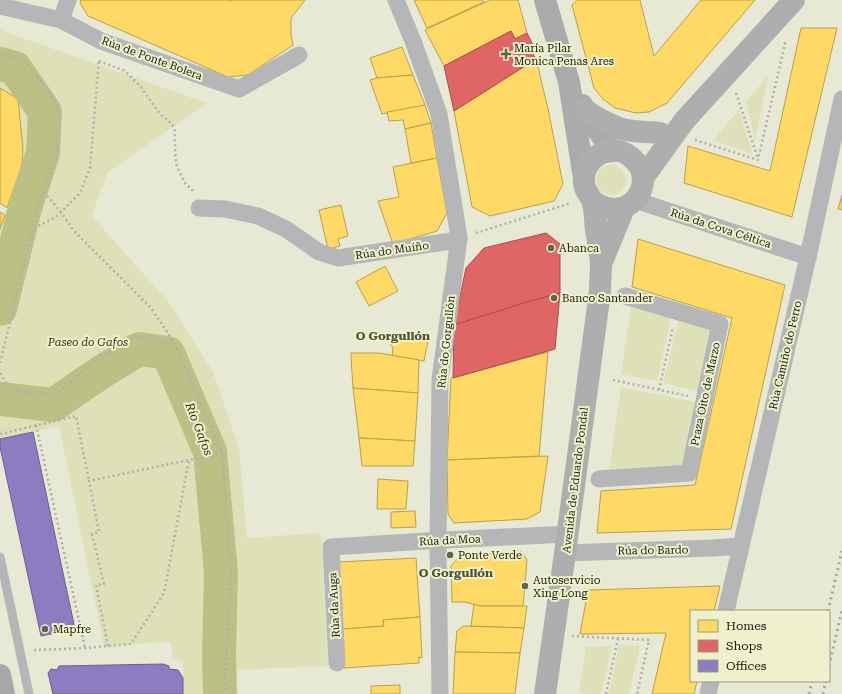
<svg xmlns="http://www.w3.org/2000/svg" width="842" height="694" font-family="'Roboto Serif',serif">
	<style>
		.green { fill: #dee1b8 }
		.homes { fill: #ffd966; stroke: #baa04b }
		.shops { fill: #e06666; stroke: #a54f4b }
		.offices { fill: #8e7cc3; stroke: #6b5f8c }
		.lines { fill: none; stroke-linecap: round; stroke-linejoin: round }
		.river { stroke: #bdc084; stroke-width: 34 }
		.path { stroke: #afafac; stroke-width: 2.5; stroke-dasharray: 2 3; stroke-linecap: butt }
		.lane { stroke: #b5b6b7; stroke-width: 9 }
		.street { stroke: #b5b6b7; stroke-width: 17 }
		.secondary { stroke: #aaabad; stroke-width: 22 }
		.primary { stroke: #adaead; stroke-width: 22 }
		.highway { stroke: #a7a8a8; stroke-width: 22 }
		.rail { stroke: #a5a6a0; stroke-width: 3; stroke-dasharray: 2 4; stroke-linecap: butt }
		.poi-dot { fill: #626253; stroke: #eef1cc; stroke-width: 1.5 }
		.labels { text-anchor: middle; stroke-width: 4; stroke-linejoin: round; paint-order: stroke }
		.poi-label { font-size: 11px; fill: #1a1a0d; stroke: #eef1cc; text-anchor: start }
		.street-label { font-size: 11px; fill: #1a1a0d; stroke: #eef1cc }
		.park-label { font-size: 11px; font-style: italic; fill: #323211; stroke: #eef1cc }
		.neighbourhood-label { font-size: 12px; font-weight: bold; fill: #4f5031; stroke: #eef1cc }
		.water-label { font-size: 12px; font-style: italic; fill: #2e2e0d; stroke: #eef1cc }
	</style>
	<rect width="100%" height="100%" fill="#e7e9d4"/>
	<g class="green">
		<polygon points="0,30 207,103 107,173 92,216 171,305 213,372 239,448 247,538 321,533 328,666 226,670 227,694 183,694 183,661 173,660 171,642 104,646 59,426 0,439 0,229 22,165 23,149 18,99 0,88"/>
		<polygon points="768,76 755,141 746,101"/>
		<polygon points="739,110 753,154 713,140"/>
		<circle cx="611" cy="180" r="15"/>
		<polygon points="632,301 672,312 657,381 621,374"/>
		<polygon points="680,315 713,325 699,392 663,383"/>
		<polygon points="621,387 696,402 683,465 609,470"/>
		<polygon points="619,645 640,646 629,694 609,694"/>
		<polygon points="612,646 601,694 587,694 579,692 586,647"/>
	</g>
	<g class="homes">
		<polygon points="81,0 227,0 231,1 233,0 305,0 291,18 291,33 293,45 248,75 228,77 88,16 80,3"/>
		<polygon points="414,0 483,0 484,2 427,28"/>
		<polygon points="490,0 518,0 527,33 515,39 511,31 444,66 425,30"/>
		<polygon points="577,0 640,0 654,56 701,0 755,0 667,103 649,112 636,113 615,108 603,99 594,88 572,5"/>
		<polygon points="801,28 837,28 792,217 684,183 688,146 770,171"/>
		<polygon points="402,47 413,75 377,78 370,58"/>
		<polygon points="536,59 548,109 563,184 554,201 490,216 472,207 454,111"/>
		<polygon points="413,75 425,105 382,114 370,80 377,78"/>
		<polygon points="0,88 18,99 23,149 22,165 7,208 0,203"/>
		<polygon points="425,105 431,123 405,129 403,120 389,121 387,112"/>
		<polygon points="431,123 437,158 411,163 405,129"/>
		<polygon points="437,158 447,213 437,231 393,244 378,201 399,197 393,167"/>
		<polygon points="842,195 842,210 838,209"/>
		<polygon points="341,205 348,236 338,239 340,246 328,249 319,210"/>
		<polygon points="0,212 5,215 0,229"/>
		<polygon points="638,239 785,285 731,529 597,533 601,491 695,485 732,318 632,287"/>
		<polygon points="385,266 398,291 369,306 356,282"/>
		<polygon points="403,334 429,336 424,361 392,356 393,348 390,344"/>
		<polygon points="548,352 539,456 447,460 451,378"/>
		<polygon points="351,353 379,353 419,360 418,393 353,388 351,358"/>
		<polygon points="353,388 418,393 415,441 359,438"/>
		<polygon points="359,438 415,441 413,466 362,466"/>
		<polygon points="548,456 540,512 527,519 454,523 448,514 447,460"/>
		<polygon points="378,479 408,481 406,509 377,509"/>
		<polygon points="415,511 416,527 391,528 391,512"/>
		<polygon points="521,551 527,560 523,606 480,606 465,602 452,602 451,566 460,556"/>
		<polygon points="416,558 420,617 383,620 384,626 342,629 339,562"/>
		<polygon points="720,586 714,611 691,611 691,681 697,681 694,694 652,694 666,633 580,634 588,590"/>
		<polygon points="474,604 480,606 527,606 524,628 471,626"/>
		<polygon points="420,617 422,658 419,657 419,663 344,668 342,629 384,626 383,620"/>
		<polygon points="463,626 524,628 520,653 455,652 457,631"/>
		<polygon points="455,652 520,653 515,694 453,694"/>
		<polygon points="400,685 400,694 371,694 371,686"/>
	</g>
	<g class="shops">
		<polygon points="511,31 515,39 527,33 533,45 531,46 534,52 533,54 536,59 454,111 444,66"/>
		<polygon points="546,233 560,244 560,293 454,325 466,268 484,248"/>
		<polygon points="560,293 555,349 453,378 454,325 530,301"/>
	</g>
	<g class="offices">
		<polygon points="33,432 75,629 41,636 0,447 0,439"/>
		<polygon points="163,664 169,666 169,669 178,670 183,678 183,694 53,694 48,673 51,669 57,670 59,666"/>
	</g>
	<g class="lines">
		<g class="river">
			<polyline points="0,64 15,68 45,112 43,153 25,208 0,309"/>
			<polyline points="0,399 53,405 103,371 139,349 168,353 210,452 221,572 219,655 220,694"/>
		</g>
		<g class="path">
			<polyline points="0,53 26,62 58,104 57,155 38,208 0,363"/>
			<polyline points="99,61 125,71 140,86 160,114 172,124 175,131 175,153 177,167 185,183 194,192"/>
			<polyline points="736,93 758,159"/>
			<polyline points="695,140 758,160 786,39"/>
			<polyline points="44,192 61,212 73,230 151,308 175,344"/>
			<polyline points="34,228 56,217 80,193 90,168 99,59"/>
			<polyline points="476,233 571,203"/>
			<polyline points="0,373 10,390 56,395 94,361 135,336 175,344 195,389 222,453 231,576 225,676 226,694"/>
			<polyline points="613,380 688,396"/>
			<polyline points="659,390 673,327"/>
			<polyline points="36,425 85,648"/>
			<polyline points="0,434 76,416 89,481"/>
			<polyline points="572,636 649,640 637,694"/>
			<polyline points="108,646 96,585 104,584 92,534 99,532 89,481 222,453"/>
			<polyline points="34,650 85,648 131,644 164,593 189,460"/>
			<polyline points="606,694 618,638"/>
		</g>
		<polyline class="lane" points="0,557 29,694"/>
		<g class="street">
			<polyline points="396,0 413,41 439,114 458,231 459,238 440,380 438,540 440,694"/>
			<polyline points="0,6 61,20 101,41 239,89 299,55"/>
			<polyline points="61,20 68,0"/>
			<polyline points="635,200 808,257"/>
			<polyline points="199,208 225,209 258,216 286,229 319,252 338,258 451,241 459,238"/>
			<polyline points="599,479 689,473 720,324 625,296"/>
			<polyline points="565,553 713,548 741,546"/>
			<polyline points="726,611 808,257 842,99"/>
			<polyline points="337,663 331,547 426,541 568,534"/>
			<polyline points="708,694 711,681"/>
		</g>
		<g class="secondary">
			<polyline points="545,0 569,82 584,178"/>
			<polyline points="582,105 593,123 612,151"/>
		</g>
		<g class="primary">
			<path d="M585,110C597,118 609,125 622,129C634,132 648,132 660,133"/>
			<polyline points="643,178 684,121 794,0"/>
			<polyline points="601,264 624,208"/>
			<path d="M545,694L565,553L600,291C600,282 601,273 601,264C600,253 598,241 596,230C595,221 595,212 593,203C592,197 585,192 584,184C583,176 586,167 591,161C598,153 608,150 619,151C625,152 630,156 634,160C659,183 627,227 593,201"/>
		</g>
		<polyline class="highway" points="0,675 4,694"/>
		<g class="rail">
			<polyline points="828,611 842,551"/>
			<polyline points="829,666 842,610"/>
			<polyline points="809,694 812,681"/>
			<polyline points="823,694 826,681"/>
		</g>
	</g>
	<g class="poi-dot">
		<path d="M504 48h4v4h4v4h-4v4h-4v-4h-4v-4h4z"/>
		<circle cx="551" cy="248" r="4"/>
		<circle cx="554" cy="298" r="4"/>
		<circle cx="450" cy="555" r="4"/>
		<circle cx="525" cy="586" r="4"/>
		<circle cx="45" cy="629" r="4"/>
	</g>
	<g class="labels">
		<g class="poi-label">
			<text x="514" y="52">María Pilar<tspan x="514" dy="13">Monica Penas Ares</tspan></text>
			<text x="559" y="252">Abanca</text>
			<text x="562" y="302">Banco Santander</text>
			<text x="458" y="559">Ponte Verde</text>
			<text x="533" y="584">Autoservicio<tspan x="533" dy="13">Xing Long</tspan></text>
			<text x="53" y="633">Mapfre</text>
		</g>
		<g class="street-label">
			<text transform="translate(152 58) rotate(20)" y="4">Rúa de Ponte Bolera</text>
			<text transform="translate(721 228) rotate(18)" y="4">Rúa da Cova Céltica</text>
			<text transform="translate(392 250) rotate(-8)" y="4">Rúa do Muíño</text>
			<text transform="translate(446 342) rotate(-84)" y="4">Rúa do Gorgullón</text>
			<text transform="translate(785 355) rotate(-77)" y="4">Rúa Camiño do Ferro</text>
			<text transform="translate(705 394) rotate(-78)" y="4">Praza Oito de Marzo</text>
			<text transform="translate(575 480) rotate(-83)" y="4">Avenida de Eduardo Pondal</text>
			<text transform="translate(450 540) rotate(-3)" y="4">Rúa da Moa</text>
			<text transform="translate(653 550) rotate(-1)" y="4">Rúa do Bardo</text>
			<text transform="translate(334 605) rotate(-93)" y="4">Rúa da Auga</text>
		</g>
		<g class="park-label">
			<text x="88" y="346">Paseo do Gafos</text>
		</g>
		<g class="neighbourhood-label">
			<text x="393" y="340">O Gorgullón</text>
			<text x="456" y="577">O Gorgullón</text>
		</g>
		<g class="water-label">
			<text transform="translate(199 429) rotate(69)" y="4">Río Gafos</text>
		</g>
	</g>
	<rect x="690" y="610" width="140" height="72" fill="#eef1cc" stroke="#999b80"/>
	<rect x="698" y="620" width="20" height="12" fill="#ffd966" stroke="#999b80"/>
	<text x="726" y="630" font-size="12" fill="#1a1a0d">Homes</text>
	<rect x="698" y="640" width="20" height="12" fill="#e06666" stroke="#999b80"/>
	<text x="726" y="650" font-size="12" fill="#1a1a0d">Shops</text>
	<rect x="698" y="660" width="20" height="12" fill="#8e7cc3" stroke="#999b80"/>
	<text x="726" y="670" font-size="12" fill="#1a1a0d">Offices</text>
</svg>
